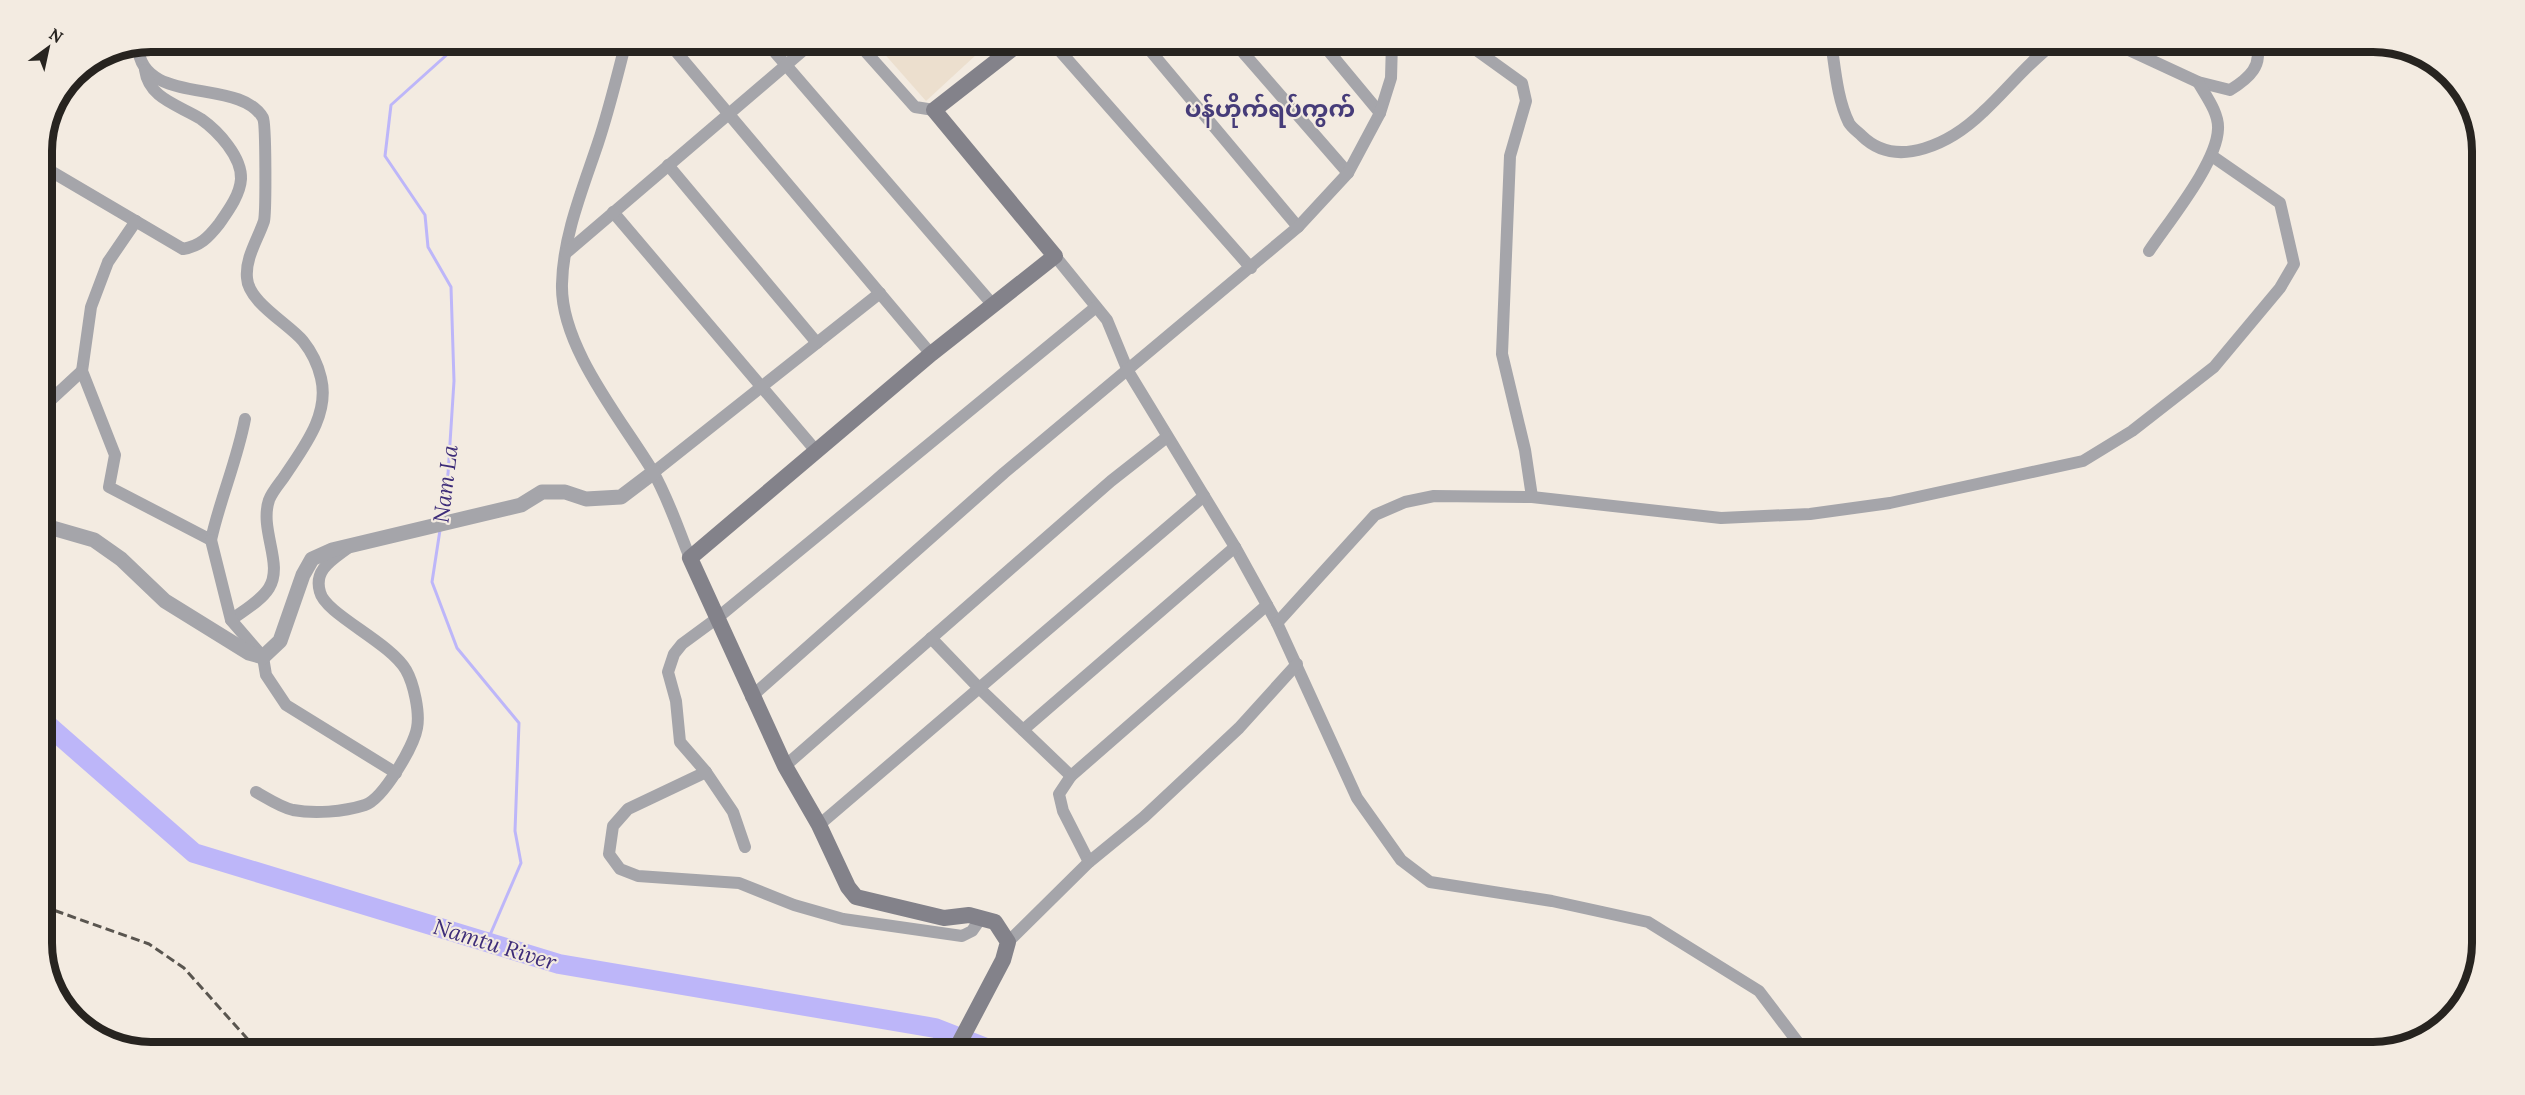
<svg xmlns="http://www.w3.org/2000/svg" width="2525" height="1095" font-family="Lora,'Noto Sans Myanmar',serif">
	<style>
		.built { fill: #ecdfce }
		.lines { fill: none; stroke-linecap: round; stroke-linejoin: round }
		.stream { stroke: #bdb6f9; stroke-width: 3 }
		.river { stroke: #bdb6f9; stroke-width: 20 }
		.minor { stroke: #a5a5aa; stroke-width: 12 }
		.tertiary { stroke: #a5a5aa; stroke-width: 15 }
		.secondary { stroke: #83828a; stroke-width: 16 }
		.rail { stroke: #59554f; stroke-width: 3; stroke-dasharray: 9 4.5; stroke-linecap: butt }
		.labels { text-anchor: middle; stroke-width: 4.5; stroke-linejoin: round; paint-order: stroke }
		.water-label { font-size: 22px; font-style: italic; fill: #3d2c79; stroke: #f3ebe1 }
		.quarter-label { font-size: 24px; font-weight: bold; fill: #463c79; stroke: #f3ebe1 }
		.rim { fill: none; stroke: #272420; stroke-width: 8 }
	</style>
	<rect width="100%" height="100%" fill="#f3ebe1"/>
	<polygon class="built" points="874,42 990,42 926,101"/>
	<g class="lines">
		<g class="stream">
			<polyline points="441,517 448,474 454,381 451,287 428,247 425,215 385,156 391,105 461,42"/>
			<polyline points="440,530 432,582 457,648 519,723 515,831 521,863 487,942"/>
		</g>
		<polyline class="river" points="42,720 194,853 559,964 935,1028 999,1053"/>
		<g class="minor">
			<path d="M626,42C617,76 609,110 598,143C583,188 563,236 562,284C560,346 621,419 652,470C668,497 678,529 690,558"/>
			<polyline points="668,42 931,354"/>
			<polyline points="766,42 993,305"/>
			<polyline points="857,42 915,107 934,110"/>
			<polyline points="1052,42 1251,268"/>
			<polyline points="1143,42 1298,227"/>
			<polyline points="1234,42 1348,173"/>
			<polyline points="1321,42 1380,113"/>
			<polyline points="1465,42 1522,83 1526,101 1510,156 1502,354 1525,450 1532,497"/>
			<path d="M1831,42C1835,67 1837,99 1849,123C1852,128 1858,132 1862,136C1898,171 1952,142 1983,112C2008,89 2028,62 2056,42"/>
			<path d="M2106,42L2116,44L2198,82L2230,90C2248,79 2265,65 2255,42"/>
			<path d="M141,44L138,47C142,107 240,77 263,118C266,124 266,212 264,221C258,239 245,258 247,278C248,302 289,324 303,341C311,351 318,365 321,378C330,415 303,448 284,477C279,484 272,492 269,500C259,530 284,564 269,588C261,601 243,611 231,620"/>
			<polyline points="668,165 817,343"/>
			<path d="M42,166L183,249C200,246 208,238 219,224C228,211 240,195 241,179C242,157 218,131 201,119C179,105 149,99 145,70"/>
			<polyline points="613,212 817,452"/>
			<path d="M136,221L108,262L91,307L82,371L115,455L109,487L211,540C220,499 237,461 245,419"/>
			<path d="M2149,251C2169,221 2217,163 2218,129C2219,113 2206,96 2198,82"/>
			<polyline points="566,253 813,42"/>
			<polyline points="1055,256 1107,320 1128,371 1235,547 1277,623 1357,798 1401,860 1430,882 1552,901 1648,922 1759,991 1806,1053"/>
			<polyline points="42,408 82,371"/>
			<polyline points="654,472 880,293"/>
			<polyline points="211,540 231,620 263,657 266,675 286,705 396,773"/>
			<polyline points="1277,623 1375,515 1405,502 1434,496 1532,497 1721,518 1810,514 1890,503 2083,461 2132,431 2214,367 2280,288 2294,264 2280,203 2212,156"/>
			<polyline points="931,638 980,689 1071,776"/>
			<polyline points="751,697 1004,473 1298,227 1348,173 1380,113 1391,78 1392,42"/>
			<polyline points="1023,730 1235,547"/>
			<polyline points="785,766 1111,481 1167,437"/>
			<polyline points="706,772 628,809 613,826 609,854 620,869 638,876 739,883 794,905 843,919 962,936 972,931 981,918"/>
			<path d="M256,792C267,798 280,807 293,810C314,814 343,812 365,805C383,799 414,746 417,728C420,713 414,684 406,670C390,642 325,614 320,592C313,569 334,559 349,547"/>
			<polyline points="819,825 1204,496"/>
			<polyline points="745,847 733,812 706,772 680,742 676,701 668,672 674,654 682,644 716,619 1096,307"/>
			<polyline points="1089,862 1063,811 1059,794 1071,776 1267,605"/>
			<polyline points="1008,942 1089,862 1144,817 1239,728 1297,664"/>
		</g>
		<polyline class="tertiary" points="42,525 94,540 121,559 165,601 249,653 263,657 280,641 303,575 312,559 332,550 521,505 542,492 565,492 586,499 621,497 654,472"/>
		<polyline class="secondary" points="954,1053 1003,960 1008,942 995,922 969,915 944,918 856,897 848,887 819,825 785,766 690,558 931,354 1055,256 934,110 1021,42"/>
		<polyline class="rail" points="42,906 149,944 184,968 260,1053"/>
	</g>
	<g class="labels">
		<g class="water-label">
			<text transform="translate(445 484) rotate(-83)" y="8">Nam La</text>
			<text transform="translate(495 944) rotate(17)" y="8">Namtu River</text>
		</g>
		<g class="quarter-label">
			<text x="1270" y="117">ပန်ဟိုက်ရပ်ကွက်</text>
		</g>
	</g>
	<path d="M0 0H2525V1095H0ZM151 52H2373A99 99 0 0 1 2472 151V943A99 99 0 0 1 2373 1042H151A99 99 0 0 1 52 943V151A99 99 0 0 1 151 52Z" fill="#f3ebe1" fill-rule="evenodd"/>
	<path class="rim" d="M151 52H2373A99 99 0 0 1 2472 151V943A99 99 0 0 1 2373 1042H151A99 99 0 0 1 52 943V151A99 99 0 0 1 151 52Z"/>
	<g transform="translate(48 48) rotate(33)" stroke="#f3ebe1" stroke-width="4.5" paint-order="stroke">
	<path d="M0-4.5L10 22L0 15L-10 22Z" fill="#272420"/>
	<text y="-9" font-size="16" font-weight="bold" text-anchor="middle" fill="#272420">N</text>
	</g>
</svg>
